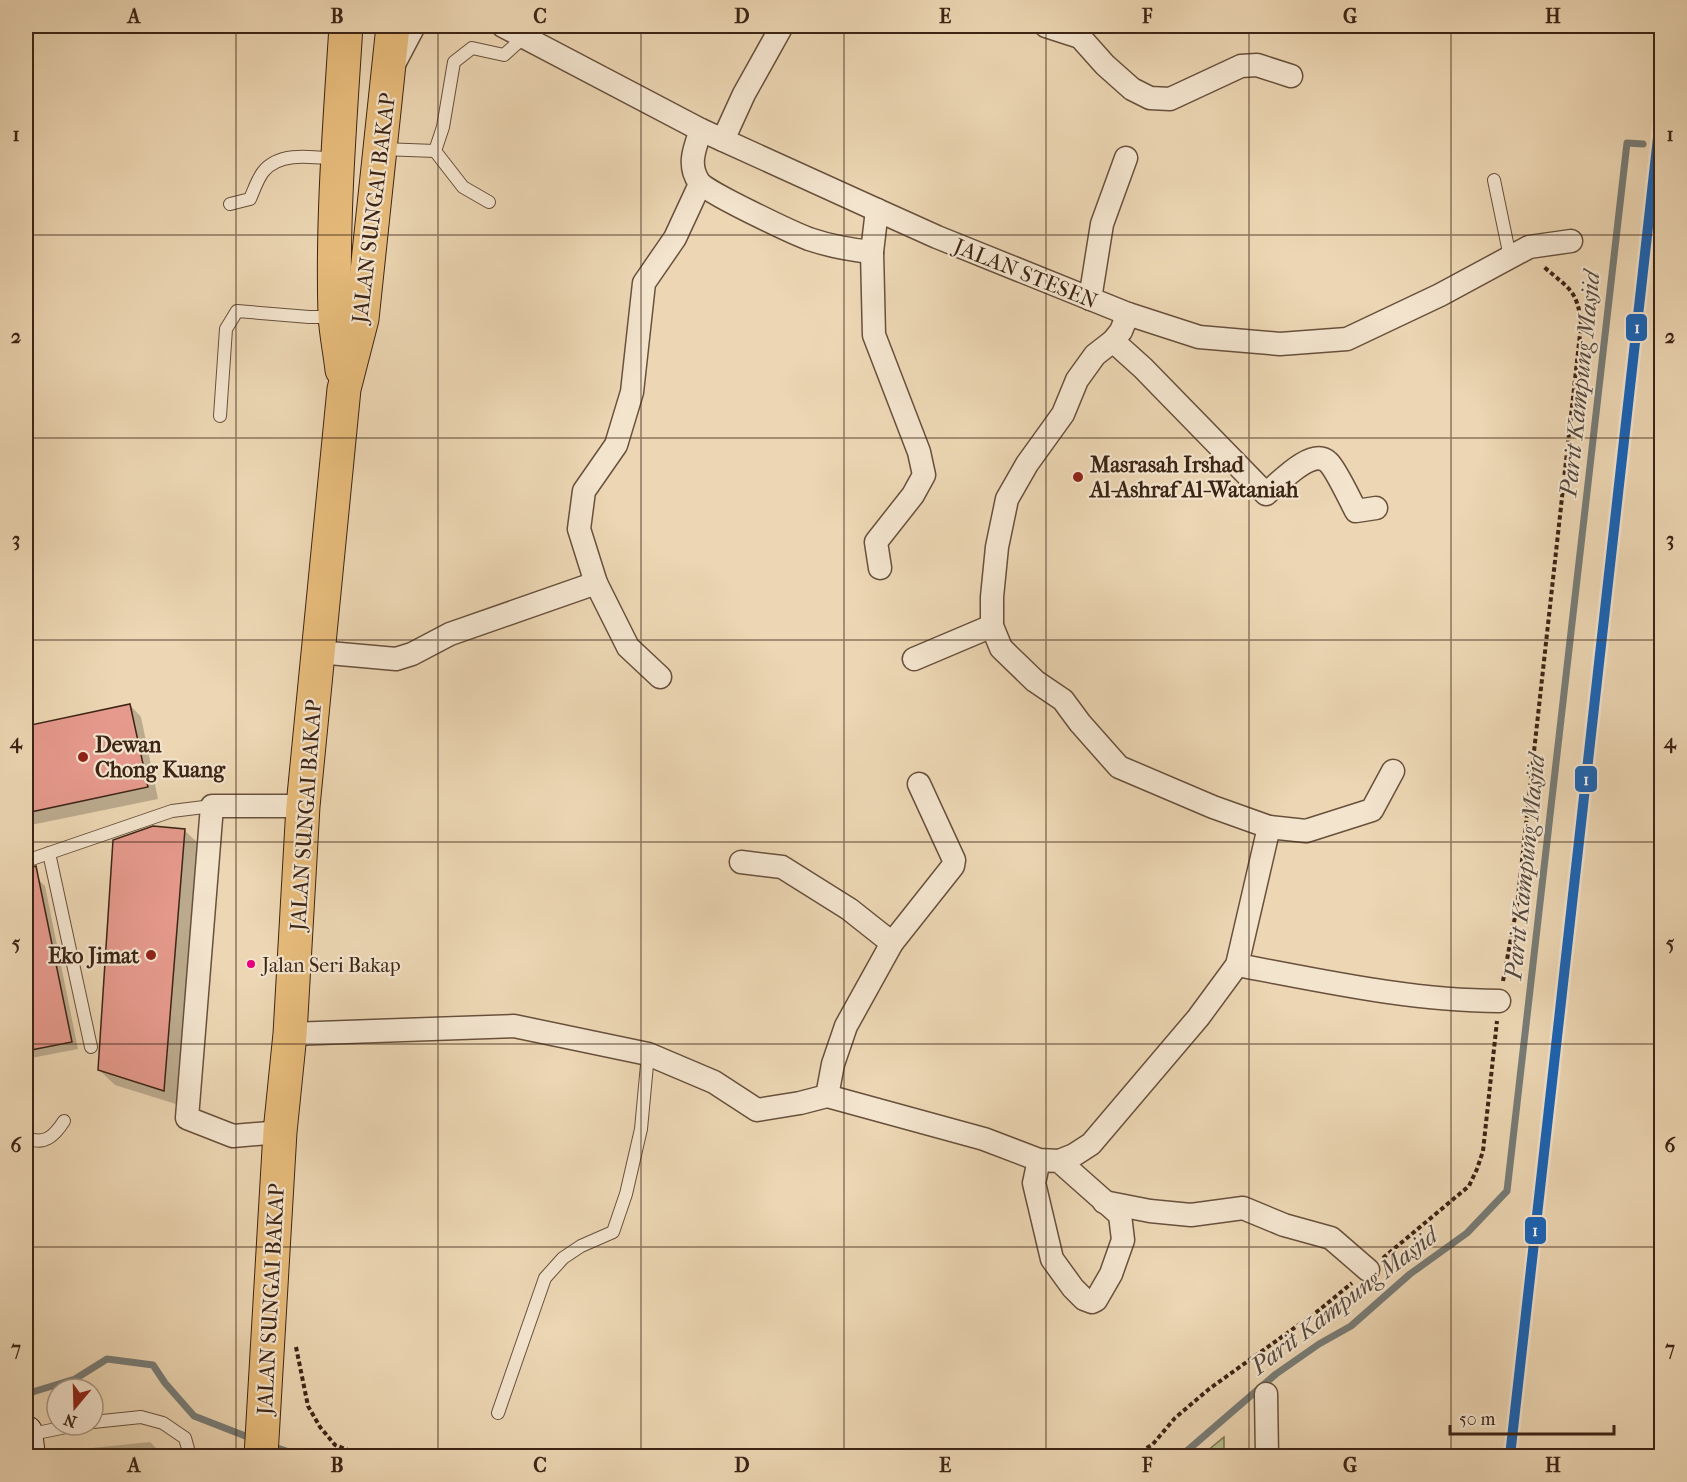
<svg xmlns="http://www.w3.org/2000/svg" width="1687" height="1482" font-family="'IM FELL French Canon',serif">
	<style>
		.green { fill: #b7be8d; stroke: #7a7151; stroke-width: 1.5 }
		.shadow { fill: #0003 }
		.lines { fill: none; stroke-linecap: round; stroke-linejoin: round }
		.stream { stroke: #777c77; stroke-width: 7 }
		.building { fill: #e69a8d; stroke: #3c2415; stroke-width: 1.5 }
		.service-casing { stroke: #68503c; stroke-width: 14 }
		.minor-casing { stroke: #68503c; stroke-width: 25 }
		.secondary-casing { stroke: #3c2415; stroke-width: 34 }
		.trunk-casing { stroke: #3c2415; stroke-width: 35 }
		.path { stroke: #3c2415; stroke-width: 4; stroke-dasharray: 4.5 3; stroke-linecap: butt }
		.service { stroke: #f3e4ce; stroke-width: 12 }
		.minor { stroke: #f3e4ce; stroke-width: 22 }
		.secondary { stroke: #f3e4ce; stroke-width: 32 }
		.trunk { stroke: #e6bb7a; stroke-width: 33 }
		.rail-1-casing { stroke: #f3e4ce; stroke-width: 15 }
		.rail-1 { stroke: #1964b7; stroke-width: 10 }
		.grid { fill: none; stroke: #3c2415; stroke-width: 1.5; stroke-opacity: 0.55 }
		.poi-dot { fill: #8f2418; stroke: #f3e4ce; stroke-width: 2 }
		.bus-dot { fill: #e5007d; stroke: #f3e4ce; stroke-width: 2 }
		.labels { text-anchor: middle; stroke-width: 4.5; stroke-linejoin: round; paint-order: stroke }
		.bus-label { font-size: 20px; fill: #3c2415; stroke: #f3e4ce; text-anchor: start }
		.street-label { font-size: 22px; fill: #3c2415; stroke: #f3e4ce }
		.poi-label { font-size: 22px; font-weight: bold; fill: #3c2415; stroke: #f3e4ce; text-anchor: start }
		.water-label { font-size: 24px; font-style: italic; fill: #55483e; stroke: #f3e4ce }
		.line-badge { stroke: #f3e4ce; stroke-width: 2 }
		.badge-label { font-size: 16px; text-anchor: middle; font-weight: bold; fill: #fff }
		.neatline { fill: none; stroke: #3c2415; stroke-width: 2 }
		.grid-label { font-size: 20px; text-anchor: middle; font-weight: bold; fill: #3c2415 }
	</style>
	<rect width="100%" height="100%" fill="#ecd6b3"/>
	<filter id="stains"><feTurbulence type="fractalNoise" baseFrequency=".00333" numOctaves="4"/><feColorMatrix values="0 0 0 0 .2 0 0 0 0 .09 0 0 0 0 .02 0 0 0 .5 -.17"/></filter>
	<radialGradient id="worn" r=".72"><stop offset=".6" stop-color="#630" stop-opacity="0"/><stop offset="1" stop-color="#630" stop-opacity=".3"/></radialGradient>
	<polygon class="green" points="1224,1437 1224,1456 1201,1456"/>
	<g class="shadow">
		<polygon points="130,705 141,717 158,799 26,826 26,727"/>
		<polygon points="184,830 200,845 179,1105 115,1085 99,1070"/>
		<polygon points="38,879 45,886 78,1049 26,1059 26,881"/>
		<polygon points="150,1442 164,1456 64,1456 63,1451"/>
	</g>
	<g class="lines">
		<g class="stream">
			<polyline points="26,1394 75,1379 107,1359 153,1365 165,1383 194,1416 253,1439"/>
			<polyline points="269,1445 300,1456"/>
			<polyline points="1181,1456 1276,1374 1319,1344 1351,1326 1410,1274 1467,1233 1507,1191 1627,143 1643,144"/>
		</g>
	</g>
	<g class="building">
		<polygon points="130,704 148,787 26,813 26,726"/>
		<polygon points="153,826 185,829 164,1091 98,1070 113,840"/>
		<polygon points="36,866 72,1042 26,1051 26,869"/>
	</g>
	<g class="lines">
		<g class="service-casing">
			<g id="service">
				<polyline points="382,149 435,151 463,187 489,202"/>
				<polyline points="435,151 443,127 454,62 472,48 504,55 524,37"/>
				<polyline points="1494,180 1510,257"/>
				<path d="M230,204L250,199C254,190 257,180 263,172C279,151 313,157 336,159"/>
				<polyline points="220,416 226,329 237,311 309,317 334,317"/>
				<polyline points="49,853 91,1047"/>
				<polyline points="26,861 172,811 212,806"/>
				<path d="M26,1137C44,1147 55,1135 64,1121"/>
				<polyline points="498,1413 545,1278 563,1258 581,1246 613,1232 626,1194 641,1129 648,1054"/>
				<polyline points="93,1422 141,1417 163,1423 185,1438 190,1456"/>
				<polyline points="27,1435 76,1425"/>
			</g>
		</g>
		<g class="minor-casing">
			<g id="minor">
				<polyline points="503,26 701,130 877,210 937,237 1128,314 1199,337 1280,344 1347,339 1440,295 1529,247 1571,241"/>
				<polyline points="1046,26 1080,37 1105,65 1132,89 1150,98 1170,99 1241,66 1257,65 1291,76"/>
				<polyline points="394,64 414,26"/>
				<path d="M701,130C695,147 687,165 699,182C706,192 793,233 809,239C830,246 851,250 872,252"/>
				<polyline points="723,140 744,94 782,26"/>
				<polyline points="877,210 872,252 874,335 919,452 924,475 913,495 876,542 880,568"/>
				<polyline points="1090,299 1102,224 1126,158"/>
				<polyline points="1128,314 1121,331 1113,341 1095,355 1077,380 1063,414 1027,464 1007,499 997,547 992,597 992,626 1001,648 1035,681 1063,700 1080,723 1119,767 1213,807 1269,827 1306,831 1372,810 1393,771"/>
				<path d="M1113,341L1143,368L1266,494C1279,483 1312,447 1328,462C1336,469 1350,500 1356,511L1376,508"/>
				<polyline points="318,652 396,659 412,654 450,634 596,583"/>
				<polyline points="914,659 992,626"/>
				<polyline points="660,677 628,647 596,583 579,529 584,491 616,445 632,392 644,283 675,238 700,184"/>
				<polyline points="741,862 782,867 849,909 892,943"/>
				<path d="M1237,965C1323,981 1412,1001 1499,1001"/>
				<polyline points="290,1034 514,1026 648,1054 714,1082 757,1110 800,1103 827,1096 984,1139 1039,1160 1059,1161 1120,1215 1123,1240 1111,1274 1096,1300 1092,1302 1084,1299 1073,1288 1052,1259 1034,1183 1039,1160"/>
				<polyline points="827,1096 833,1064 846,1026 892,943 953,866 954,860 919,784"/>
				<polyline points="280,1132 233,1136 187,1118 212,806 303,806"/>
				<polyline points="1059,1161 1074,1155 1091,1144 1198,1018 1237,965 1269,827"/>
				<polyline points="1104,1202 1150,1211 1191,1215 1243,1208 1284,1225 1331,1238 1368,1270"/>
				<polyline points="1266,1394 1267,1456"/>
			</g>
		</g>
		<g class="secondary-casing">
			<polyline id="secondary" points="26,1432 29,1456"/>
		</g>
		<g class="trunk-casing">
			<g id="trunk">
				<path d="M342,370C340,352 336,333 335,315C332,219 340,121 346,26"/>
				<polyline points="261,1456 280,1132 290,1034 303,806 344,389 362,319 393,26"/>
			</g>
		</g>
		<g class="path">
			<path d="M1503,981L1517,906L1581,325C1578,290 1569,289 1544,267"/>
			<polyline points="1383,1258 1469,1186 1477,1169 1483,1151 1497,1021"/>
			<polyline points="296,1347 308,1406 320,1427 335,1445 363,1456"/>
			<polyline points="1134,1456 1153,1444 1175,1418 1209,1389 1318,1311 1352,1283"/>
		</g>
		<use href="#service" class="service"/>
		<use href="#minor" class="minor"/>
		<use href="#secondary" class="secondary"/>
		<use href="#trunk" class="trunk"/>
		<g class="rail-1-casing">
			<polyline id="rail-1" points="1510,1456 1662,102"/>
		</g>
		<use href="#rail-1" class="rail-1"/>
	</g>
	<path class="grid" d="M236,26V1456M438,26V1456M641,26V1456M844,26V1456M1046,26V1456M1249,26V1456M1451,26V1456M26,235H1662M26,438H1662M26,640H1662M26,842H1662M26,1044H1662M26,1247H1662"/>
	<g class="poi-dot">
		<circle cx="1078" cy="477" r="6"/>
		<circle cx="83" cy="757" r="6"/>
		<circle cx="151" cy="955" r="6"/>
	</g>
	<circle class="bus-dot" cx="251" cy="964" r="5"/>
	<g class="labels">
		<g class="bus-label">
			<text x="262" y="972">Jalan Seri Bakap</text>
		</g>
		<g class="street-label">
			<text transform="translate(373 208) rotate(-83)" y="8">JALAN SUNGAI BAKAP</text>
			<text transform="translate(1026 273) rotate(22)" y="8">JALAN STESEN</text>
			<text transform="translate(305 815) rotate(-86)" y="8">JALAN SUNGAI BAKAP</text>
			<text transform="translate(270 1299) rotate(-87)" y="8">JALAN SUNGAI BAKAP</text>
		</g>
		<g class="poi-label">
			<text x="1090" y="472">Masrasah Irshad<tspan x="1090" dy="25">Al-Ashraf Al-Wataniah</tspan></text>
			<text x="95" y="752">Dewan<tspan x="95" dy="25">Chong Kuang</tspan></text>
			<text x="139" y="963" text-anchor="end">Eko Jimat</text>
		</g>
		<g class="water-label">
			<text transform="translate(1580 384) rotate(-84)" y="8">Parit Kampung Masjid</text>
			<text transform="translate(1525 867) rotate(-84)" y="8">Parit Kampung Masjid</text>
			<text transform="translate(1344 1301) rotate(-37)" y="8">Parit Kampung Masjid</text>
		</g>
	</g>
	<g class="line-badge">
		<rect x="1625" y="313" width="23" height="29" rx="6" fill="#1964b7"/>
		<rect x="1574" y="765" width="24" height="28" rx="6" fill="#1964b7"/>
		<rect x="1524" y="1216" width="23" height="29" rx="6" fill="#1964b7"/>
	</g>
	<g class="badge-label">
		<text x="1637" y="333">1</text>
		<text x="1586" y="785">1</text>
		<text x="1535" y="1236">1</text>
	</g>
	<rect width="1687" height="1482" fill="none" stroke="#ecd6b3" stroke-width="66"/>
	<g transform="translate(75 1407) rotate(199)"><circle r="28" fill="#f3e4ce" stroke="#aa9784" stroke-width="1.5"/>
	<path d="M0-4.5L10 22L0 15L-10 22Z" fill="#8f2418"/>
	<text y="-9" font-size="16" font-weight="bold" text-anchor="middle" fill="#3c2415">N</text>
	</g>
	<path d="M1450 1425v9h164v-9" fill="none" stroke="#3c2415" stroke-width="3"/>
	<text x="1459" y="1425" font-size="18" fill="#3c2415" stroke="#f3e4ce" stroke-width="4.5" paint-order="stroke">50 m</text>
	<rect x="33" y="33" width="1621" height="1416" class="neatline"/>
	<g class="grid-label">
		<text x="134" y="23">A</text>
		<text x="337" y="23">B</text>
		<text x="540" y="23">C</text>
		<text x="742" y="23">D</text>
		<text x="945" y="23">E</text>
		<text x="1147" y="23">F</text>
		<text x="1350" y="23">G</text>
		<text x="1553" y="23">H</text>
		<text x="16" y="141">1</text>
		<text x="1670" y="141">1</text>
		<text x="16" y="343">2</text>
		<text x="1670" y="343">2</text>
		<text x="16" y="546">3</text>
		<text x="1670" y="546">3</text>
		<text x="16" y="748">4</text>
		<text x="1670" y="748">4</text>
		<text x="16" y="950">5</text>
		<text x="1670" y="950">5</text>
		<text x="16" y="1152">6</text>
		<text x="1670" y="1152">6</text>
		<text x="16" y="1355">7</text>
		<text x="1670" y="1355">7</text>
		<text x="134" y="1472">A</text>
		<text x="337" y="1472">B</text>
		<text x="540" y="1472">C</text>
		<text x="742" y="1472">D</text>
		<text x="945" y="1472">E</text>
		<text x="1147" y="1472">F</text>
		<text x="1350" y="1472">G</text>
		<text x="1553" y="1472">H</text>
	</g>
	<rect width="100%" height="100%" filter="url(#stains)"/>
	<rect width="100%" height="100%" fill="url(#worn)"/>
</svg>
